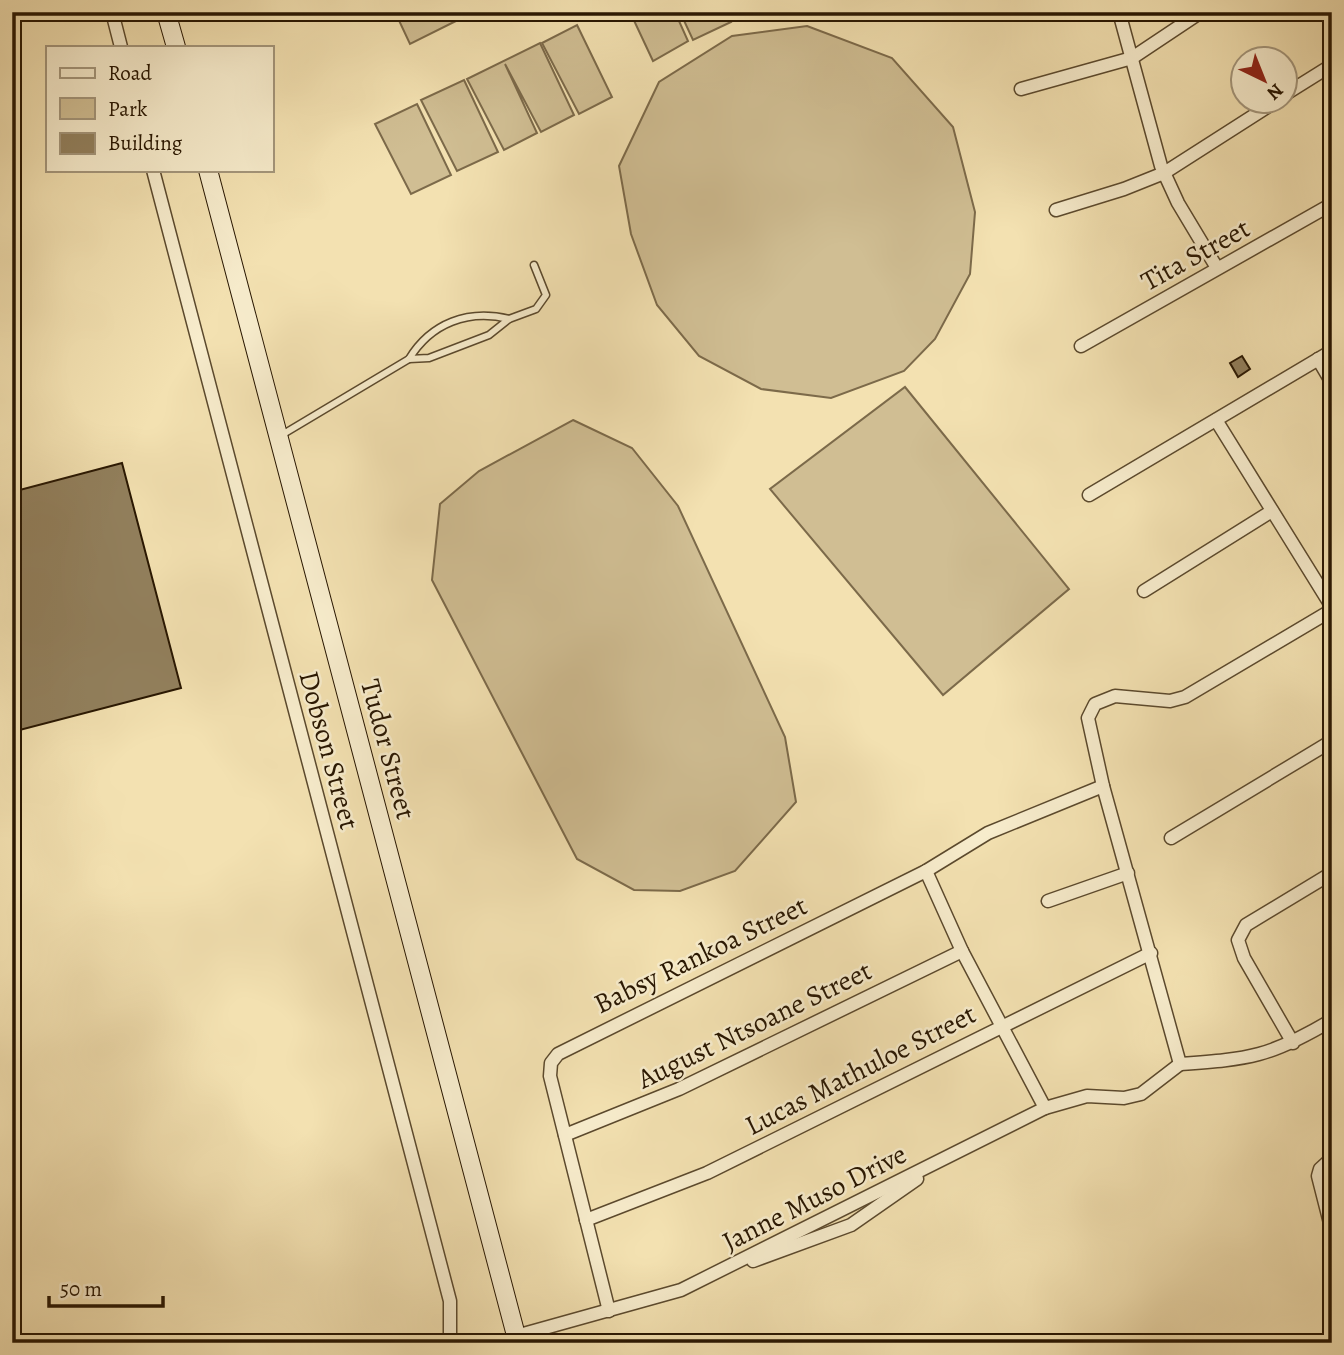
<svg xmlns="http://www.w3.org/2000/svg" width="1344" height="1355" font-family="Alegreya,serif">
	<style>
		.green { fill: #d0be93; stroke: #7c6a4a; stroke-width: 2 }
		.building { fill: #92805d; stroke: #281601; stroke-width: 2 }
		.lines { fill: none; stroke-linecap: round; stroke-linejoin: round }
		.lane-casing { stroke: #5b492d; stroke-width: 9 }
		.street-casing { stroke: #5b492d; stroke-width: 15 }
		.secondary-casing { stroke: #281601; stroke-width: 20 }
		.lane { stroke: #f7eccc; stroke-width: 6 }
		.street { stroke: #f7eccc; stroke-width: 12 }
		.secondary { stroke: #f7eccc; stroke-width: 18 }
		.labels { text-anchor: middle; stroke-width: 5; stroke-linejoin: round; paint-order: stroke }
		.street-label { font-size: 28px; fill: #281601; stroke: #f7eccc }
	</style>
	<rect width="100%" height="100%" fill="#f3e1b1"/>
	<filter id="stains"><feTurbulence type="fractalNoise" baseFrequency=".00286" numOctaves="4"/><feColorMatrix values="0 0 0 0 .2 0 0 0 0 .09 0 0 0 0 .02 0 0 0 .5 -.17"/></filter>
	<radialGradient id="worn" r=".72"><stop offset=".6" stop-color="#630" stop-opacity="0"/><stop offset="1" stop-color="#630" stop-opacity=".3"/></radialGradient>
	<g class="green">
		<polygon points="395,12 474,12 410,44"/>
		<polygon points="630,12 675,12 688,41 653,61"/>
		<polygon points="680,12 726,12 731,22 693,40"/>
		<polygon points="577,25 612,97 579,114 542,43"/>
		<polygon points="807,26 892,58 953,127 975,212 970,274 935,339 904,371 831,398 761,389 699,356 657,305 631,234 619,166 659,82 732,36"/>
		<polygon points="540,43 574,115 541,132 505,64 537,133 504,150 467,79"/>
		<polygon points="464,80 498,152 457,171 421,100"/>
		<polygon points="417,104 451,175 411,194 375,124"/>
		<polygon points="905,387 1069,589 943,695 770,489"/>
		<polygon points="573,420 632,448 678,506 785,737 796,802 735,871 680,891 634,890 577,859 432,580 440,504 479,471"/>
	</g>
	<g class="building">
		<polygon points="1242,356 1250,369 1238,377 1230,363"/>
		<polygon points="122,463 181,688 12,732 12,492"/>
	</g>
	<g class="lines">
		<g class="lane-casing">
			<g id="lane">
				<polyline points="409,359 429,358 489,335 509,319 536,309 546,295 534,265"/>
				<path d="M280,436L409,359C431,323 468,309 509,319"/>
				<polyline points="268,1343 296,1340 326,1343"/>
			</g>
		</g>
		<g class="street-casing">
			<g id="street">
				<polyline points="112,12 121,47"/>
				<polyline points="1119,12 1161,166 1178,203 1217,268"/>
				<polyline points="1021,89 1132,58 1201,12"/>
				<polyline points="1284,95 1332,65"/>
				<polyline points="153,170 450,1301 450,1343"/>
				<polyline points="1056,210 1124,189 1164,173 1275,102"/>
				<polyline points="1081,346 1332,204"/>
				<polyline points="1318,359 1332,383"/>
				<polyline points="1216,420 1332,607"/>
				<polyline points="1089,495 1332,351"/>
				<polyline points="1144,591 1272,511"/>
				<polyline points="1171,838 1332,741"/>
				<polyline points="926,871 962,951 1045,1108"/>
				<polyline points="1048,901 1128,873"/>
				<polyline points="1293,1043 1244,958 1238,940 1246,925 1332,873"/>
				<polyline points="1180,1064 1103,786 1088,718 1095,704 1115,696 1170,701 1185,697 1332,610"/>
				<path d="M1180,1064C1250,1059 1270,1057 1332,1020"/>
				<polyline points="565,1135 679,1089 962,951"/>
				<polyline points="1332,1158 1320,1169 1318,1176 1332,1231"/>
				<polyline points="586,1220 707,1173 1151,953"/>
				<polyline points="753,1261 851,1225 917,1179"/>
				<polyline points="609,1311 550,1076 551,1063 558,1054 926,871 988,833 1103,786"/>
				<polyline points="516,1336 681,1290 1045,1108 1087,1096 1124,1098 1141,1094 1180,1064"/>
			</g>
		</g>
		<g class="secondary-casing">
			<g id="secondary">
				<polyline points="166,12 176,47"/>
				<polyline points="208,170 518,1343"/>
			</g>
		</g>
		<use href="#lane" class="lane"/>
		<use href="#street" class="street"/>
		<use href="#secondary" class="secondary"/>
	</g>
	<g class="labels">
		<g class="street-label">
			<text transform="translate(1195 254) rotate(-29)" y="10">Tita Street</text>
			<text transform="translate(389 749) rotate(75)" y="10">Tudor Street</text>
			<text transform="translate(330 750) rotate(75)" y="10">Dobson Street</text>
			<text transform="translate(700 954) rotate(-26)" y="10">Babsy Rankoa Street</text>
			<text transform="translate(754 1024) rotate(-26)" y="10">August Ntsoane Street</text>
			<text transform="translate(860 1069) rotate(-27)" y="10">Lucas Mathuloe Street</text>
			<text transform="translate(814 1197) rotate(-27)" y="10">Janne Muso Drive</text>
		</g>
	</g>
	<rect width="1344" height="1355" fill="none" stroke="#f3e1b1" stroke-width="42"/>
	<rect x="14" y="14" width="1316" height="1327" fill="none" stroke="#281601" stroke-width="3.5"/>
	<rect x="21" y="21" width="1302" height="1313" fill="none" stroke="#281601" stroke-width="2"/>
	<rect x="46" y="46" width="228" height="126" fill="#f7eccc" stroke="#a4967b" stroke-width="2"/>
	<rect x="60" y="68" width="35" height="10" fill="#f7eccc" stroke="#a4967b" stroke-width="2"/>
	<text x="108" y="80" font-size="21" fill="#281601">Road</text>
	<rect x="60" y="98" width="35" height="21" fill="#d0be93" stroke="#a4967b" stroke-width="2"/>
	<text x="108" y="116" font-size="21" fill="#281601">Park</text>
	<rect x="60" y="133" width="35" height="21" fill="#92805d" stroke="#a4967b" stroke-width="2"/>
	<text x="108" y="150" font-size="21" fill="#281601">Building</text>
	<g transform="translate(1264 80) rotate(137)"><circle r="33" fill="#f7eccc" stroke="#a4967b" stroke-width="2"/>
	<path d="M0-5L12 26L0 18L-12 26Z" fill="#8f2418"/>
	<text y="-10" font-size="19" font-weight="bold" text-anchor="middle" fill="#281601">N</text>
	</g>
	<path d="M49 1296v10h114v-10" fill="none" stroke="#281601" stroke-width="3.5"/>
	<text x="60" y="1296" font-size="21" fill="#281601" stroke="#f7eccc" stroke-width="5" paint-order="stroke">50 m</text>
	<rect width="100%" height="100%" filter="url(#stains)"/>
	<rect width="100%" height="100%" fill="url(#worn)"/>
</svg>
